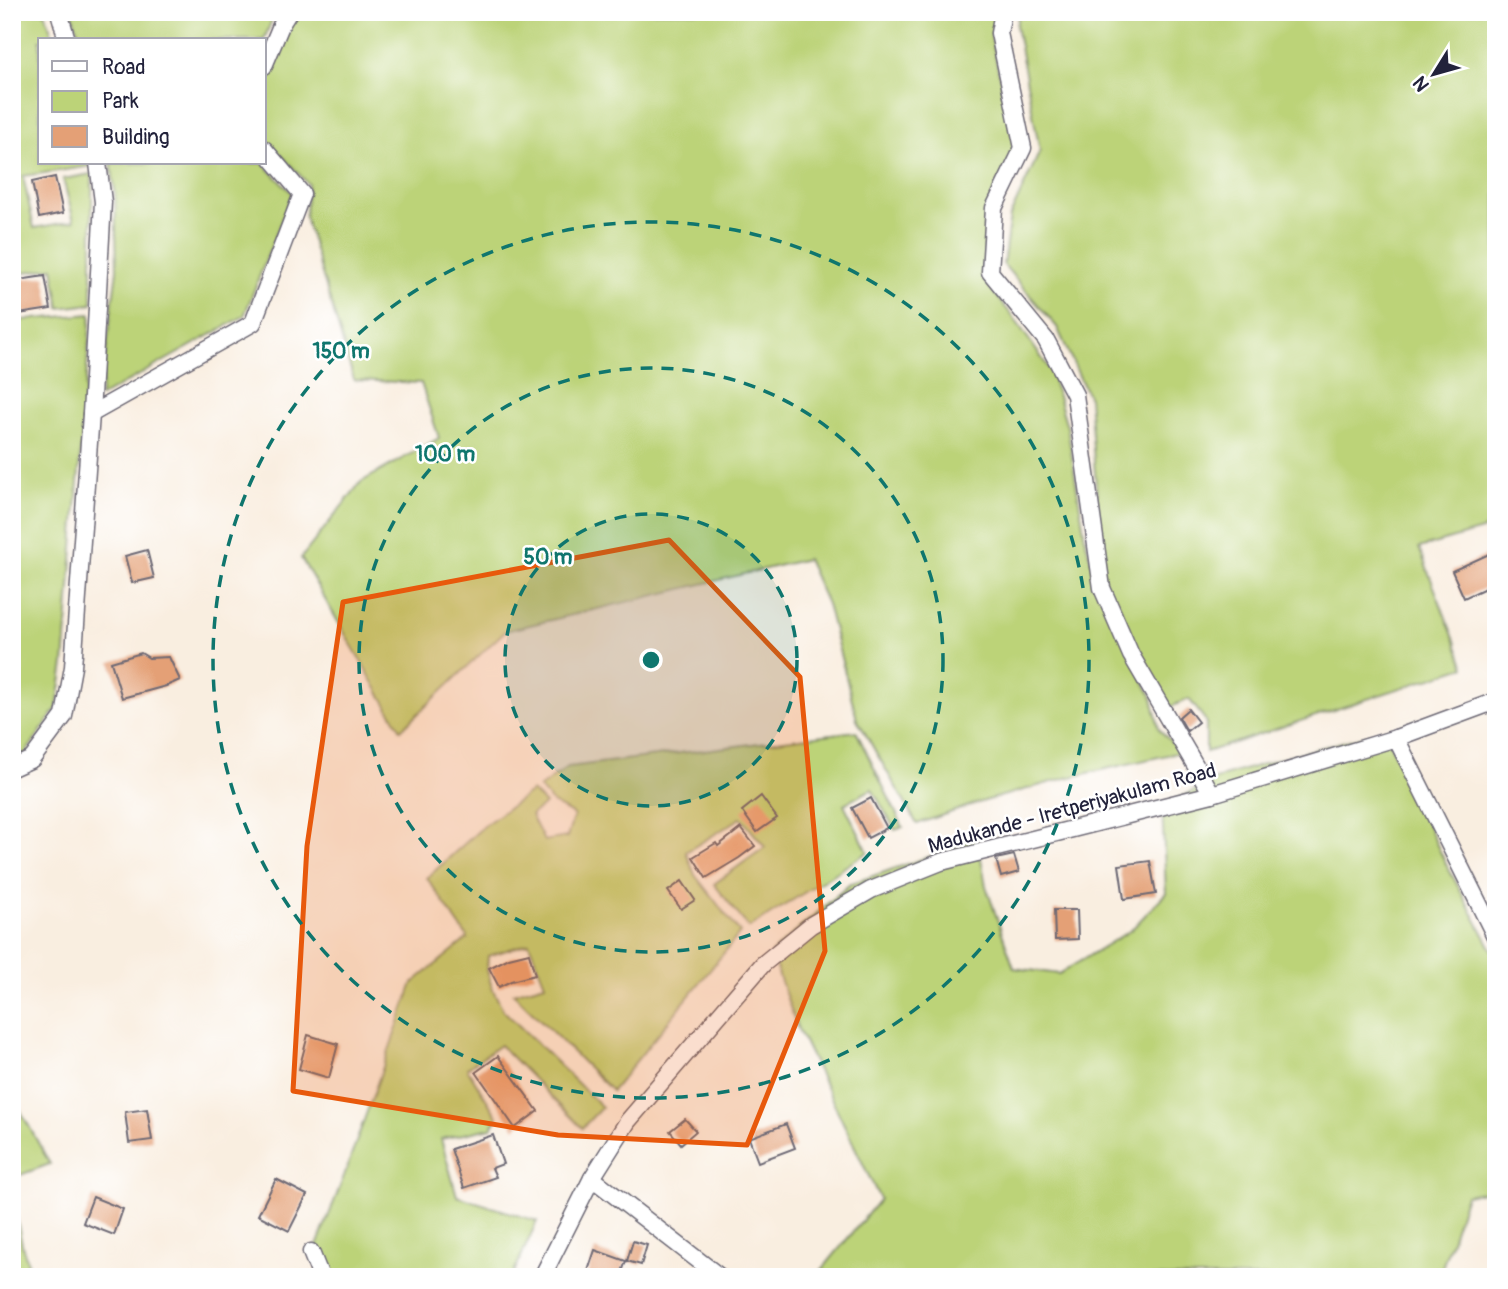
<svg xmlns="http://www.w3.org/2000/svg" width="1508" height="1289" font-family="Pangolin,sans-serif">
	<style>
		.green { fill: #bcd378; stroke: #6f7a5a; stroke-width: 2 }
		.building { fill: #e4a076 }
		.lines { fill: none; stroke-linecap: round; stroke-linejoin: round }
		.street-casing { stroke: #6d6975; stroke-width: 19 }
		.street { stroke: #fff; stroke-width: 16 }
		.marked { fill: #e8590c; fill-opacity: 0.2; stroke: #e8590c; stroke-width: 5; stroke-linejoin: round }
		.ring { fill: none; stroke: #0f766e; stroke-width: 3.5; stroke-dasharray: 12 9 }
		.labels { text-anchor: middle; stroke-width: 5; stroke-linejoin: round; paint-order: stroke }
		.street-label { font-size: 21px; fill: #22223b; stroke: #fff }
		.centre { fill: #0f766e; stroke: #fff; stroke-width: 3.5 }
		.ring-label { font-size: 21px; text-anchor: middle; font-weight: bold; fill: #0f766e; stroke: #fff; stroke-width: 5; stroke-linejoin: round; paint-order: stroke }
	</style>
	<rect width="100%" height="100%" fill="#fff"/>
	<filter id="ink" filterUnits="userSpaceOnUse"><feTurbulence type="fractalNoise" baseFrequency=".0143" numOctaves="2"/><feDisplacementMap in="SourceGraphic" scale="14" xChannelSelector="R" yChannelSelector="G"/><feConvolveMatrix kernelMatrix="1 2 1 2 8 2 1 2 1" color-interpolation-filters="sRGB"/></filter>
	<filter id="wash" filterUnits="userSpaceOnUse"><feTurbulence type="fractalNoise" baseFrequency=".00686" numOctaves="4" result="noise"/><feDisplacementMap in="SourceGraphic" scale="28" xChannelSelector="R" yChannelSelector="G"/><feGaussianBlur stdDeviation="1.57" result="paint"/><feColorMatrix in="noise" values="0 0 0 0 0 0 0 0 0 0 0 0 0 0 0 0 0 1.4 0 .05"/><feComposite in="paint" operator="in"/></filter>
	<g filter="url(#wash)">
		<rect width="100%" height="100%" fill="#f9eee0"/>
		<g class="green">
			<polygon points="12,12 45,12 54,40 40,40 40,163 92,163 93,166 23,176 34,228 74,221 63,179 92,174 92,304 60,308 53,268 12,274"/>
			<polygon points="72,12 275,12 264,40 80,40"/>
			<polygon points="300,12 996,12 991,36 1015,149 986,211 983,279 1014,318 1050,370 1067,426 1085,538 1098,589 1152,697 1159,729 1181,752 1066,778 981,802 917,824 857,719 827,604 807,559 505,631 401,730 301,558 361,482 439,438 421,383 354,380 305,217 308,184 264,136 264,89 292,24"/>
			<polygon points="1019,12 1496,12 1496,526 1419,548 1465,667 1206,752 1206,721 1189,699 1170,707 1134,655 1104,586 1089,398 1057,327 1003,264 1010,216 1040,151 1016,26"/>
			<polygon points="111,163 263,163 292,193 244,316 100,397 117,270 115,191"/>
			<polygon points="91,314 64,664 57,708 25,754 12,760 12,321"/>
			<polygon points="856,731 903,827 895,830 872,789 844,804 868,852 749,928 714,884 765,847 741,818 686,852 695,875 740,933 612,1091 513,993 545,984 529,943 488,956 487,970 492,988 503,1010 602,1107 582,1128 500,1045 467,1068 498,1118 491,1128 441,1139 457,1196 537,1221 512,1277 329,1277 317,1246 344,1176 413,983 468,938 427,878 486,824 532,791 545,804 531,815 544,841 567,837 574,815 554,804 539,788 568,767"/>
			<polygon points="1384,731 1445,862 1496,957 1496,1190 1466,1195 1439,1277 816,1277 880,1199 797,1027 771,953 850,884 948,850 977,837 986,886 1014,968 1059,974 1131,930 1166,893 1162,806 1224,776 1296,754"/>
			<polygon points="12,1087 20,1110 50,1164 12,1178"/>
			<polygon points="12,1196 23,1249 33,1277 12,1277"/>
		</g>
		<g id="blocks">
			<g class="building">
				<polygon points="55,177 63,213 39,218 32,182"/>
				<polygon points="45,276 51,309 12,315 12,281"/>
				<polygon points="147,550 154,578 132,583 125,556"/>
				<polygon points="1489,554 1496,569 1496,583 1464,598 1452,571"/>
				<polygon points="141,653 149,658 169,657 180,680 166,686 122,698 111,662"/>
				<polygon points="1188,709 1198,722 1187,731 1179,717"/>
				<polygon points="761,796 777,818 757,832 742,811"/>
				<polygon points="871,798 887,828 868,838 852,808"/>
				<polygon points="741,828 755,846 739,858 706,878 693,857 716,843 718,846"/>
				<polygon points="1014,855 1019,872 1001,877 996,859"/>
				<polygon points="1150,861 1156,894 1124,899 1119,865"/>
				<polygon points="682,881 695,900 681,909 668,891"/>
				<polygon points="1054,910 1077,910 1078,939 1055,940"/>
				<polygon points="529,953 535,975 511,981 499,987 489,968 509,958"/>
				<polygon points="308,1035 338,1044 329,1078 299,1069"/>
				<polygon points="498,1056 538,1111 515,1128 476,1072"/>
				<polygon points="147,1109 152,1140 129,1143 125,1112"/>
				<polygon points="685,1119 696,1131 681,1144 670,1131"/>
				<polygon points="786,1124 795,1148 758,1162 749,1138"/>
				<polygon points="493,1135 503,1164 492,1168 496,1177 464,1188 451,1149"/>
				<polygon points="276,1179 307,1195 289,1231 258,1215"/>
				<polygon points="93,1197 123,1209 114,1235 83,1223"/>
				<polygon points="633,1241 647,1245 641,1265 627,1261"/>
				<polygon points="595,1250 626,1261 620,1277 586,1277"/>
			</g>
		</g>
	</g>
	<g filter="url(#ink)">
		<use href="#blocks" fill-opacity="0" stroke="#6d6975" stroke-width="2"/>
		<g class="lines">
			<g class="street-casing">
				<g id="street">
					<polyline points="59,12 67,40"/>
					<polyline points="1003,12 999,33 1023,148 994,208 990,272 1046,340 1075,395 1102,588 1131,655 1212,794"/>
					<polyline points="264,66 282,23 289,12"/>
					<polyline points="91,414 253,323 302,194 264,149"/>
					<polyline points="1396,738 1496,938"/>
					<polyline points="12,768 32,759 64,716 73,667 91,414 103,202 98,163"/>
					<polyline points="592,1178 720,1277"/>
					<polyline points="311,1252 321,1277"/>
					<polyline points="542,1277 592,1178 628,1121 763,964 811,925 871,890 941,862 1212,794 1396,738 1496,701"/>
				</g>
			</g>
			<use href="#street" class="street"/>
		</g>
	</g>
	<path class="marked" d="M669,540L800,677L825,951L747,1145L558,1135L293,1091L307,846L343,602Z"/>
	<circle cx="651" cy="660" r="146" fill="#0f766e" fill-opacity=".12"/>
	<g class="ring">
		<circle cx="651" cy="660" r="146"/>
		<circle cx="651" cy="660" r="292"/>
		<circle cx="651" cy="660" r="438"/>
	</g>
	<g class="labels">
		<g class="street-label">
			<text transform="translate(1072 808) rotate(-15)" y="7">Madukande - Iretperiyakulam Road</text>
		</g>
	</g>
	<circle cx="651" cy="660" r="10" class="centre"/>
	<g class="ring-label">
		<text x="341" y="358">150 m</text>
		<text x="445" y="461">100 m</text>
		<text x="548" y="564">50 m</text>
	</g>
	<rect width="1508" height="1289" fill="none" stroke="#fff" stroke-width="42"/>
	<rect x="38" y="38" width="228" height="126" fill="#ffffff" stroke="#a7a7b1" stroke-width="2"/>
	<rect x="52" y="61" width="35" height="10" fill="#ffffff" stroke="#a7a7b1" stroke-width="2"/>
	<text x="102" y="74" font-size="21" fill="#22223b">Road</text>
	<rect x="52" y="91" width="35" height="21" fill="#bcd378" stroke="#a7a7b1" stroke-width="2"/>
	<text x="102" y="108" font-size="21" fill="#22223b">Park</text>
	<rect x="52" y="126" width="35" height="21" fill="#e4a076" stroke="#a7a7b1" stroke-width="2"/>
	<text x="102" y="144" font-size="21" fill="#22223b">Building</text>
	<g transform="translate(1434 74) rotate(233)" stroke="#ffffff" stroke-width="5" paint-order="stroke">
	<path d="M0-5L12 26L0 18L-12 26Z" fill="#22223b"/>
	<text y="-10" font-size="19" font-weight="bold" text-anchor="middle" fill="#22223b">N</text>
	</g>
</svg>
